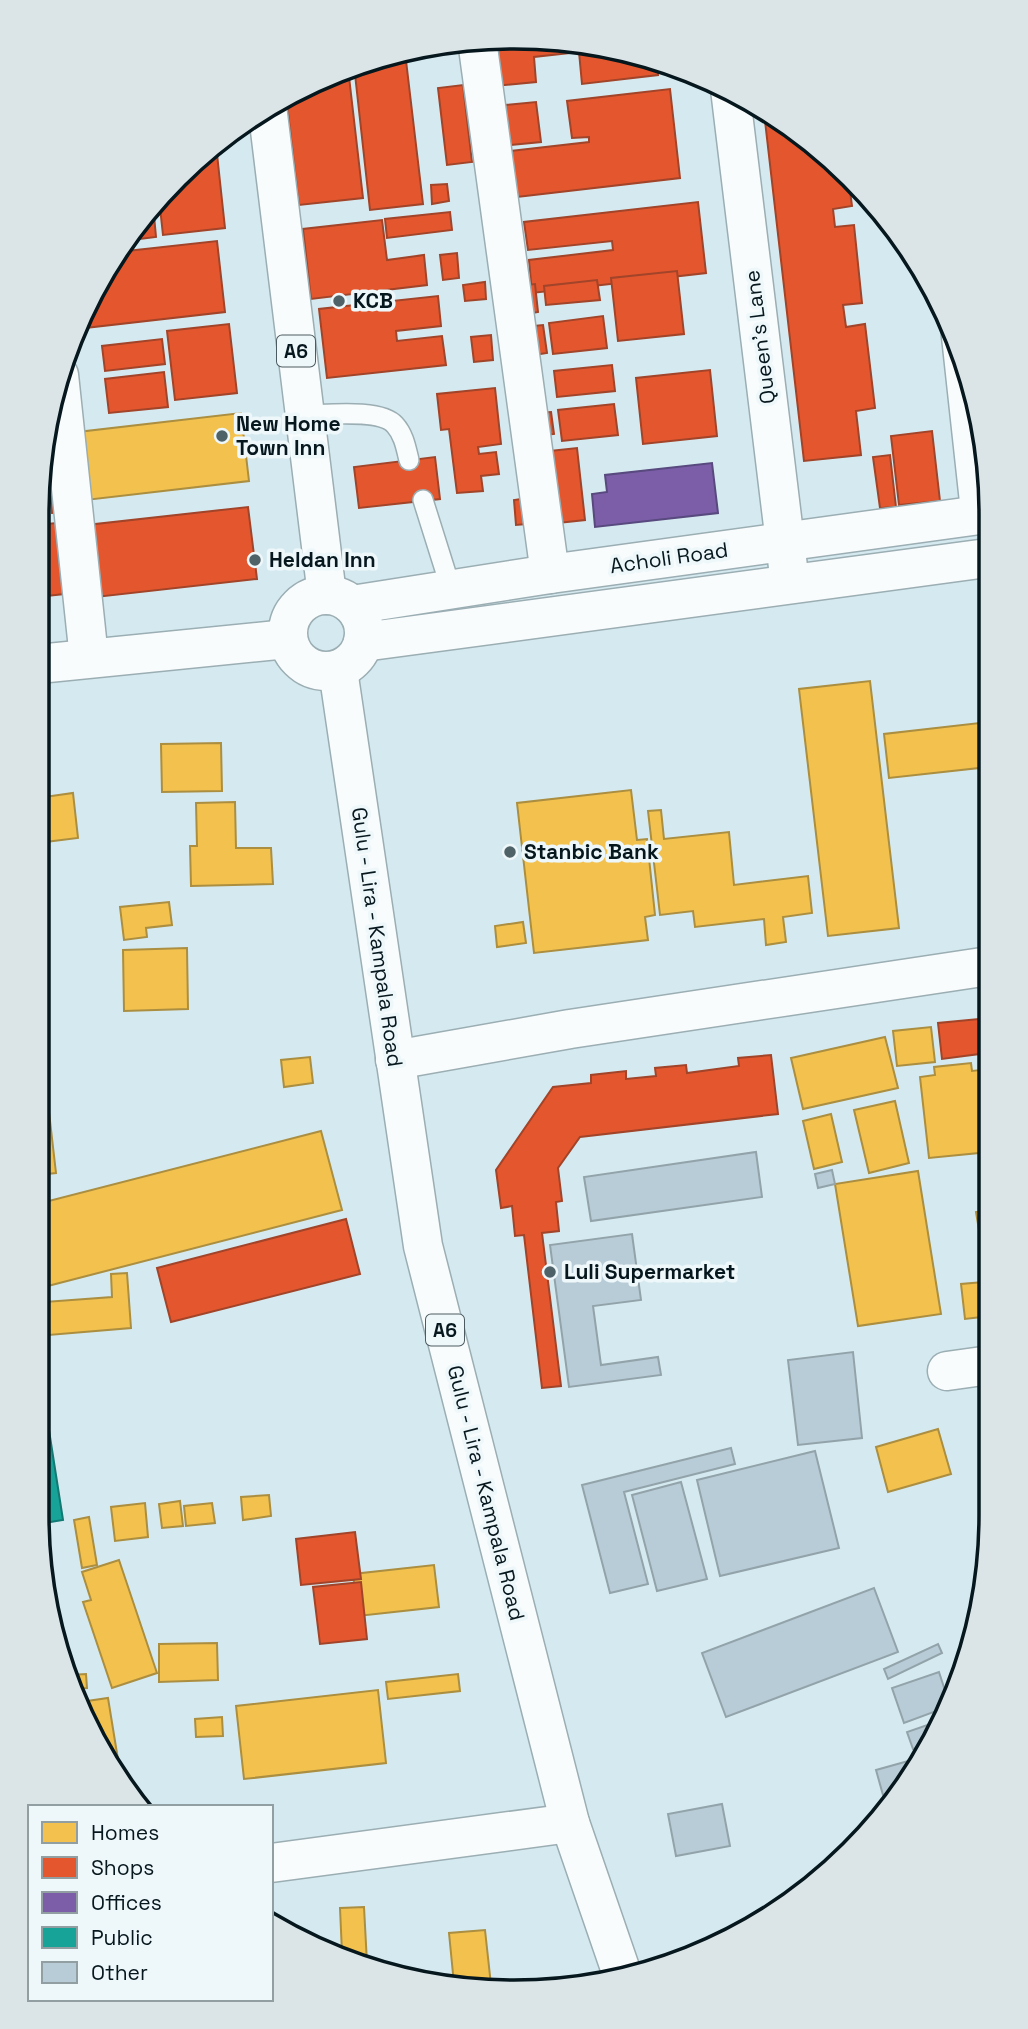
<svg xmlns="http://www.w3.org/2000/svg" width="1028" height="2029" font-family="'Space Grotesk',sans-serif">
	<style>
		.homes { fill: #f2c14e; stroke: #ab8e40; stroke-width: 2 }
		.shops { fill: #e4572e; stroke: #a14429; stroke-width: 2 }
		.offices { fill: #7b5ea7; stroke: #58497e; stroke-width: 2 }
		.public { fill: #17a398; stroke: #127973; stroke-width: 2 }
		.building { fill: #b8ccd7; stroke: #93a3aa; stroke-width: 2 }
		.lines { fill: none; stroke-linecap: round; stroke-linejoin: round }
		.service-casing { stroke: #9baeb3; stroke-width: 22 }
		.minor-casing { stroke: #9baeb3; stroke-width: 41 }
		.tertiary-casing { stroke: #9baeb3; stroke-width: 41 }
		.primary-casing { stroke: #9baeb3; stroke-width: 41 }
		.service { stroke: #f9fcfd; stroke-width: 19 }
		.minor { stroke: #f9fcfd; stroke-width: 38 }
		.tertiary { stroke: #f9fcfd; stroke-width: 38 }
		.primary { stroke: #f9fcfd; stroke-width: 38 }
		.poi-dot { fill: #4e6268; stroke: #eef7fa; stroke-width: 2.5 }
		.labels { text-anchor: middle; stroke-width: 7; stroke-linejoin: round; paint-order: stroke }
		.shield { fill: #eef7fa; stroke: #4c5b60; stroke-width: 2 }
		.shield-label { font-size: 19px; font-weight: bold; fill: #06181e }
		.poi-label { font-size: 21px; font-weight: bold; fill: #06181e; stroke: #eef7fa; text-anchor: start }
		.street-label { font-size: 21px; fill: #06181e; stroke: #eef7fa }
		.rim { fill: none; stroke: #06181e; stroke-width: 3.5 }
	</style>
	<rect width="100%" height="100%" fill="#d5eaf0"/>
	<g class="homes">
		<polygon points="241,413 249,481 86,500 78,432"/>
		<polygon points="870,681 899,928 828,936 799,689"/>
		<polygon points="988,722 988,767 889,778 884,734"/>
		<polygon points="221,743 222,791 162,792 161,744"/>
		<polygon points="631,790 637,840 647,839 655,915 645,917 648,940 534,953 517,803"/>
		<polygon points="73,793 78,838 37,843 37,798"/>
		<polygon points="235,802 236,848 271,848 273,884 191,886 190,846 197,846 196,803"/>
		<polygon points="661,810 664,839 729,832 734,885 808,876 812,913 783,917 786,942 766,945 764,919 695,927 693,911 660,915 648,811"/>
		<polygon points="169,902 172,925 146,928 147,937 124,940 120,907"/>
		<polygon points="523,922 526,943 497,947 495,926"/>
		<polygon points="187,948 188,1009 124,1011 123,950"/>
		<polygon points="931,1027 935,1062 897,1066 893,1031"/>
		<polygon points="885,1037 898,1088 803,1109 791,1058"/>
		<polygon points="310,1057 313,1083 284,1087 281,1060"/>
		<polygon points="971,1063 972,1071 989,1069 989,1152 929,1158 920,1077 935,1075 934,1067"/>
		<polygon points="46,1086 56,1173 37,1175 37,1087"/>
		<polygon points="895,1101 909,1163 869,1173 854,1110"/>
		<polygon points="831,1114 842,1162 814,1169 803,1121"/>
		<polygon points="321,1131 342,1210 44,1287 37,1261 37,1204"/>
		<polygon points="918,1171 941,1314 858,1326 835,1184"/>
		<polygon points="989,1193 989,1206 983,1207 981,1194"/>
		<polygon points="989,1210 989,1229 979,1230 976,1212"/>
		<polygon points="127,1273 131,1328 37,1336 37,1294 44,1294 45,1302 112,1297 111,1274"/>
		<polygon points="983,1282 985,1299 990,1299 990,1316 965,1319 961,1284"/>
		<polygon points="938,1429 951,1474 888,1492 876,1447"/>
		<polygon points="269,1495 271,1516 243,1520 241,1497"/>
		<polygon points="180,1501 183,1526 162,1528 159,1504"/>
		<polygon points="145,1503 148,1537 115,1541 111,1507"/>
		<polygon points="212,1503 215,1523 186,1526 184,1506"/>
		<polygon points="89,1517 97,1565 82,1568 74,1520"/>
		<polygon points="119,1560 157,1673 112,1688 83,1602 91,1600 82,1572"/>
		<polygon points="434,1565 439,1607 358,1616 353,1574"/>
		<polygon points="58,1617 59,1646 58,1646 54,1618"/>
		<polygon points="217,1643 218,1680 159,1682 159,1644"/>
		<polygon points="86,1674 87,1688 73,1689 69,1675"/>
		<polygon points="458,1674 460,1691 388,1699 386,1682"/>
		<polygon points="378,1690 386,1763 244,1779 236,1706"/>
		<polygon points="108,1698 121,1778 80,1702"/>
		<polygon points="222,1717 223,1736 196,1737 195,1719"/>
		<polygon points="364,1907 367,1963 342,1953 340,1908"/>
		<polygon points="485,1930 491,1985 454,1984 449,1933"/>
	</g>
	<g class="shops">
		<polygon points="545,38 637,53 657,60 658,75 582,84 579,52 534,57 536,82 495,86 489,40"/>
		<polygon points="405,52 423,204 370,210 354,65"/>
		<polygon points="348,68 363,198 299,205 286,96"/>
		<polygon points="463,85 472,162 447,165 438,88"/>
		<polygon points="670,89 680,178 507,198 501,152 589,142 589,137 572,138 567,101"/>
		<polygon points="536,102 541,142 500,146 496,106"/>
		<polygon points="764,112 827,154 829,173 843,171 848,176 852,206 833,209 835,227 854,225 862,303 843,305 846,327 865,324 875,408 856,411 861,455 804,461"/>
		<polygon points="217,154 225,228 163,235 159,198 199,156"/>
		<polygon points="447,184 449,201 432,204 431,185"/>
		<polygon points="698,202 706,273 532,293 529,260 613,250 612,241 528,250 524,222"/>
		<polygon points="153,205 156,237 124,241 135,224"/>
		<polygon points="450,212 452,230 387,238 385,219"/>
		<polygon points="382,220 387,260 424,255 427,285 311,299 303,229"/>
		<polygon points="217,241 225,312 76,329 86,303 118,252"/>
		<polygon points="457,253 459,278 443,280 440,255"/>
		<polygon points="677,271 684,334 618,341 611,278"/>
		<polygon points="597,280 600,300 546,305 544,286"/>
		<polygon points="485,282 486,299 465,301 463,285"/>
		<polygon points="535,284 538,312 522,315 519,286"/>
		<polygon points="438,296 441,326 396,331 397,341 442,336 446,365 327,378 319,309"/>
		<polygon points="603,316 607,348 553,354 549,323"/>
		<polygon points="229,324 237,393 175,400 167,331"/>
		<polygon points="543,325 547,353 527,356 524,327"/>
		<polygon points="491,335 493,360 474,362 471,337"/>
		<polygon points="162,339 165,364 105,371 102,346"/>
		<polygon points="612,365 615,391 557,397 554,371"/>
		<polygon points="710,370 717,436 643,444 636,378"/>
		<polygon points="164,372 168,407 109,413 105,379"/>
		<polygon points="495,388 501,444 478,447 479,454 496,452 499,474 481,476 483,491 457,493 449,429 441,430 437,394"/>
		<polygon points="614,404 618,435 562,441 558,410"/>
		<polygon points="551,412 554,434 539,436 536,413"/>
		<polygon points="977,412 987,451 987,495 976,496 967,413"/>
		<polygon points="932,431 940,501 899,505 891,436"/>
		<polygon points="59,434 67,512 52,513 51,497 38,498 38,483 46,436"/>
		<polygon points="577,448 585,520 549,524 541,452"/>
		<polygon points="890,455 896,507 880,508 873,457"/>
		<polygon points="435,457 440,499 359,508 354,467"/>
		<polygon points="535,497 538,523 516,525 514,500"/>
		<polygon points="248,507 257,579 96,597 87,525"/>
		<polygon points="56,523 64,594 38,597 38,525"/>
		<polygon points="989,1018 989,1063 981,1064 980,1054 942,1059 938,1023"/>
		<polygon points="771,1055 778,1114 580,1137 558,1168 562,1201 556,1202 559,1231 542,1233 561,1386 542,1388 524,1235 515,1236 512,1206 501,1208 496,1170 553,1087 591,1083 591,1075 626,1071 626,1079 656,1076 655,1068 686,1065 687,1073 739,1066 738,1058"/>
		<polygon points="346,1219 360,1274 171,1322 157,1268"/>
		<polygon points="355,1532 361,1579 301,1585 296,1539"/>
		<polygon points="361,1582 367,1639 320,1644 313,1587"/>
	</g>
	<polygon class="offices" points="712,463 718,513 595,527 592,494 607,492 605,475"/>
	<polygon class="public" points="43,1392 63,1520 38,1524 37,1393"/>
	<g class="building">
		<polygon points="756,1152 762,1197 591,1221 584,1177"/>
		<polygon points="832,1170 835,1184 818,1188 815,1174"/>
		<polygon points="632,1234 641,1300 593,1306 601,1365 658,1357 661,1375 569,1387 550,1245"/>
		<polygon points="853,1352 862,1438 798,1445 788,1360"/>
		<polygon points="731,1448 735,1464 624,1492 648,1584 610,1593 582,1485"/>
		<polygon points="815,1451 839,1548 720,1576 697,1480"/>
		<polygon points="681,1482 707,1579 657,1591 632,1495"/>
		<polygon points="874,1588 898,1652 726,1717 702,1653"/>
		<polygon points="938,1644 942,1653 888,1679 884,1669"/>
		<polygon points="939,1672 950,1706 904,1723 892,1688"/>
		<polygon points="942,1720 942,1726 929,1744 913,1749 907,1732"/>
		<polygon points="919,1758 895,1792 883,1795 876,1770"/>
		<polygon points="722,1804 730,1846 676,1856 668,1814"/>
	</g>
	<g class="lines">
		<g class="service-casing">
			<g id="service">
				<polyline points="950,323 971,516"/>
				<path d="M303,415C324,415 381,408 395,425C404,435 406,448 409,460"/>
				<polyline points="423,500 451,589"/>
			</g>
		</g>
		<g class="minor-casing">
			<g id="minor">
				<polyline points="477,40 550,574"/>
				<polyline points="730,89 788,567"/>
				<polyline points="59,375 89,658"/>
				<polyline points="352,605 550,574 987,514"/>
				<polyline points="363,642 987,558"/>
				<polyline points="38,664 287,639"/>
				<polyline points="395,1060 570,1029 989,966"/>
				<polyline points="947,1371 990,1365"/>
			</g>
		</g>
		<g class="tertiary-casing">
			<polyline id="tertiary" points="271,1863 570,1823"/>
		</g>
		<g class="primary-casing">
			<g id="primary">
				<polyline points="267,106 327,595"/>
				<circle cx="326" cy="633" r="38"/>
				<polyline points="338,670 423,1246 570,1823 622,1974"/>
			</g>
		</g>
		<use href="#service" class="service"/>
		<use href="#minor" class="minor"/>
		<use href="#tertiary" class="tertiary"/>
		<use href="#primary" class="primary"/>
	</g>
	<g class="poi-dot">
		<circle cx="339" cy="301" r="7"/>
		<circle cx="222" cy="436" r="7"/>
		<circle cx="255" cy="560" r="7"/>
		<circle cx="510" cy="852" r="7"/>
		<circle cx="550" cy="1272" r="7"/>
	</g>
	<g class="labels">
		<g class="shield">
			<rect x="277" y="335.5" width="38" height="31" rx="5"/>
			<rect x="426" y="1314.5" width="38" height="31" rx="5"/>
		</g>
		<g class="shield-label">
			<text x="296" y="358">A6</text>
			<text x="445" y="1337">A6</text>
		</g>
		<g class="poi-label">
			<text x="353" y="308">KCB</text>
			<text x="236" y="431">New Home<tspan x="236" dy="24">Town Inn</tspan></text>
			<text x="269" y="567">Heldan Inn</text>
			<text x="524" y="859">Stanbic Bank</text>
			<text x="564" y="1279">Luli Supermarket</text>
		</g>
		<g class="street-label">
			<text transform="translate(760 337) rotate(-97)" y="7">Queen's Lane</text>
			<text transform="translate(669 558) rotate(-8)" y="7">Acholi Road</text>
			<text transform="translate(377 937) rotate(82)" y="7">Gulu - Lira - Kampala Road</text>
			<text transform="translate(486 1493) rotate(76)" y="7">Gulu - Lira - Kampala Road</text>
		</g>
	</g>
	<path d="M0 0H1028V2029H0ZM514 49H514A465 465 0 0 1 979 514V1515A465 465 0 0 1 514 1980H514A465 465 0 0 1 49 1515V514A465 465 0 0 1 514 49Z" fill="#dbe5e8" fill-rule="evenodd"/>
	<path class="rim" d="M514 49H514A465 465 0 0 1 979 514V1515A465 465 0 0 1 514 1980H514A465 465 0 0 1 49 1515V514A465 465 0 0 1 514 49Z"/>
	<rect x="28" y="1805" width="245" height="196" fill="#eef7fa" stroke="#919ea2" stroke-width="2"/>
	<rect x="42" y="1822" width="35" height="21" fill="#f2c14e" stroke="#919ea2" stroke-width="2"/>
	<text x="91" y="1840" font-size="21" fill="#06181e">Homes</text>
	<rect x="42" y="1857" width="35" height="21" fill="#e4572e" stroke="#919ea2" stroke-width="2"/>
	<text x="91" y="1875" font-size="21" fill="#06181e">Shops</text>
	<rect x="42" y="1892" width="35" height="21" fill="#7b5ea7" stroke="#919ea2" stroke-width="2"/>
	<text x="91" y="1910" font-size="21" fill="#06181e">Offices</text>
	<rect x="42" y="1927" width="35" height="21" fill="#17a398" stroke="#919ea2" stroke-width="2"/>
	<text x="91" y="1945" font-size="21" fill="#06181e">Public</text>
	<rect x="42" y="1962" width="35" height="21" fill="#b8ccd7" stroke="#919ea2" stroke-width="2"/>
	<text x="91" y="1980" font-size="21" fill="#06181e">Other</text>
</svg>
